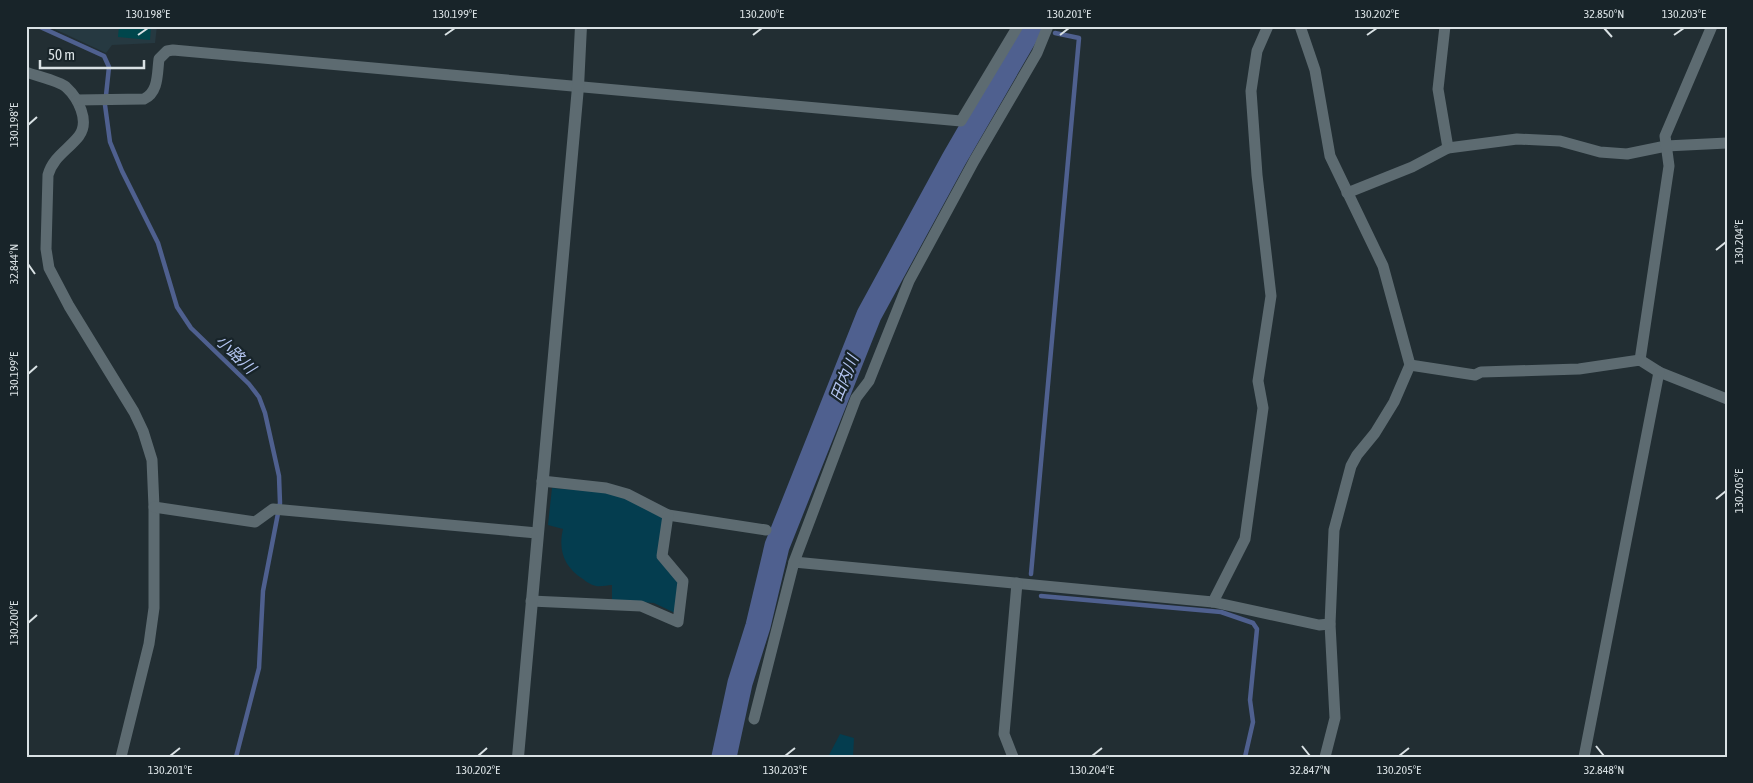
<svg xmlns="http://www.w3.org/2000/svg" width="1753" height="783" font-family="'Asap Condensed','Noto Sans JP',sans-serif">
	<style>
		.built { fill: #263941 }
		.green { fill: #043d4f }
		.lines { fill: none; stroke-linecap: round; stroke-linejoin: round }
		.stream { stroke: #4f608f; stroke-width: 4.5 }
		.river { stroke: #4f608f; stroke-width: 25 }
		.building { fill: #00464c }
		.street { stroke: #5d6b71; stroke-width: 11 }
		.secondary { stroke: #5d6b71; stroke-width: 12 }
		.ticks { fill: none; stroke: #d9e1e4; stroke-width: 2 }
		.labels { text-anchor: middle; stroke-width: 4.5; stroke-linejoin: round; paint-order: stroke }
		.water-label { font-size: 16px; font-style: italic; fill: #b4c5f1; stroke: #182429 }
		.neatline { fill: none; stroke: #d9e1e4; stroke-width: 2 }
		.ticks-label { font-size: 12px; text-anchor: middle; fill: #d9e1e4 }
	</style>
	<rect width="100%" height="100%" fill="#222e33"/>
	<polygon class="built" points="48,26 157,26 155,43 112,45 106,53"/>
	<g class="green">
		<path d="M552,488L604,492L627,498L665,518L659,559L679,582L675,613L654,603L612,600V585C607,585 601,587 596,586C592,585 586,582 583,579C564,567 558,550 563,529L548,525Z"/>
		<polygon points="840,734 854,738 853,757 828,757"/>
	</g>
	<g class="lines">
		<g class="stream">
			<polyline points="38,26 104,56 109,67 105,105 110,142 122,171 158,243 177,307 191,328 249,384 259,397 265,413 279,476 280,503 263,591 259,668 236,757"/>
			<polyline points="1030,28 1040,30"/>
			<polyline points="1031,574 1079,38 1055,33"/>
			<polyline points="1041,596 1221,612 1253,623 1257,629 1250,700 1253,722 1245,757"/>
		</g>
		<polyline class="river" points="724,757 740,683 758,626 777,546 869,315 954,159 1031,26"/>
	</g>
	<polygon class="building" points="119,26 151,26 150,40 118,37"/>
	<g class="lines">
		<g class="street">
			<polyline points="1300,26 1315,70 1330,156 1383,266 1410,365 1394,402 1375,433 1357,455 1351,466 1334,530 1330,624 1335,718 1325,757"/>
			<polyline points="1445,26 1438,89 1448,148"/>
			<path d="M26,72C36,76 59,81 66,87C78,98 90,121 79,136C68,150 53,157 48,175L46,249L49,268L69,306L134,412L143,431L152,460L154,507V608L149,644L121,757"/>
			<path d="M77,100L144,99C159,92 157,73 159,59L167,51L173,50L961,121L1018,26"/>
			<polyline points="1347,193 1412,167 1448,148 1517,139 1560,141 1600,152 1627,154 1666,146 1727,143"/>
			<polyline points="1640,360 1669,166 1665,136 1712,26"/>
			<polyline points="1410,365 1475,375 1481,372 1579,369 1640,360 1659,372 1727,399"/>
			<polyline points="542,481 606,488 627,494 668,515 766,530"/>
			<polyline points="154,507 255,522 273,509 537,533"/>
			<polyline points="794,562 1213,602 1319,625 1330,624"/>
			<polyline points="531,601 641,606 678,622 683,581 662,556 668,515"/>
			<polyline points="1213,602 1245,539 1263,408 1258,381 1271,296 1257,175 1251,91 1257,51 1268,26"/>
			<polyline points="754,719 794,562 856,398 869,381 909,281 974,161 1037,53 1048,26"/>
			<polyline points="1013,757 1004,734 1017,583"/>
			<polyline points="1584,757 1659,372"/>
		</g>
		<polyline class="secondary" points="518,757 578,87 581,26"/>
	</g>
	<path class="ticks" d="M1604,28L1612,37M138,35L148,28M445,35L455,28M753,35L762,28M1060,35L1069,28M1367,35L1377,28M1674,35L1684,28M28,125L37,117M1716,250L1726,242M28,264L35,274M28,374L37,366M1716,499L1726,491M28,623L37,615M1302,746L1310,756M1596,746L1604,756M170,756L180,748M478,756L487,748M785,756L795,748M1092,756L1102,748M1399,756L1409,748"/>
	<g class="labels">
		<g class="water-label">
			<text transform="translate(236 354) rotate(44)" y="6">小路川</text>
			<text transform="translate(844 378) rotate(-68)" y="6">田内川</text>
		</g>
	</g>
	<rect width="1753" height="783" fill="none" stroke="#182429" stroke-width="55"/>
	<path d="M40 60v8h104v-8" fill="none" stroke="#d9e1e4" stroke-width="2.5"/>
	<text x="48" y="60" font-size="15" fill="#d9e1e4" stroke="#182429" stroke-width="4" paint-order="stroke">50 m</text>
	<rect x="28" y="28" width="1698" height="728" class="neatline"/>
	<g class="ticks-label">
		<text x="148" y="18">130.198°E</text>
		<text x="455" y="18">130.199°E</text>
		<text x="762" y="18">130.200°E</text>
		<text x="1069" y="18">130.201°E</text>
		<text x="1377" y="18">130.202°E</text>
		<text x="1604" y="18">32.850°N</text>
		<text x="1684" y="18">130.203°E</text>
		<text transform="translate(14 125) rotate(-90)" y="4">130.198°E</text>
		<text transform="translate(1739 242) rotate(-90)" y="4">130.204°E</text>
		<text transform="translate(14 264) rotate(-90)" y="4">32.844°N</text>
		<text transform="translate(14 374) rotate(-90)" y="4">130.199°E</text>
		<text transform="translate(1739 491) rotate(-90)" y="4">130.205°E</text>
		<text transform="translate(14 623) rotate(-90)" y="4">130.200°E</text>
		<text x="170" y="774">130.201°E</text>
		<text x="478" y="774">130.202°E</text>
		<text x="785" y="774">130.203°E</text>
		<text x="1092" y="774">130.204°E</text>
		<text x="1310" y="774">32.847°N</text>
		<text x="1399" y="774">130.205°E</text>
		<text x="1604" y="774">32.848°N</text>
	</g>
</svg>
